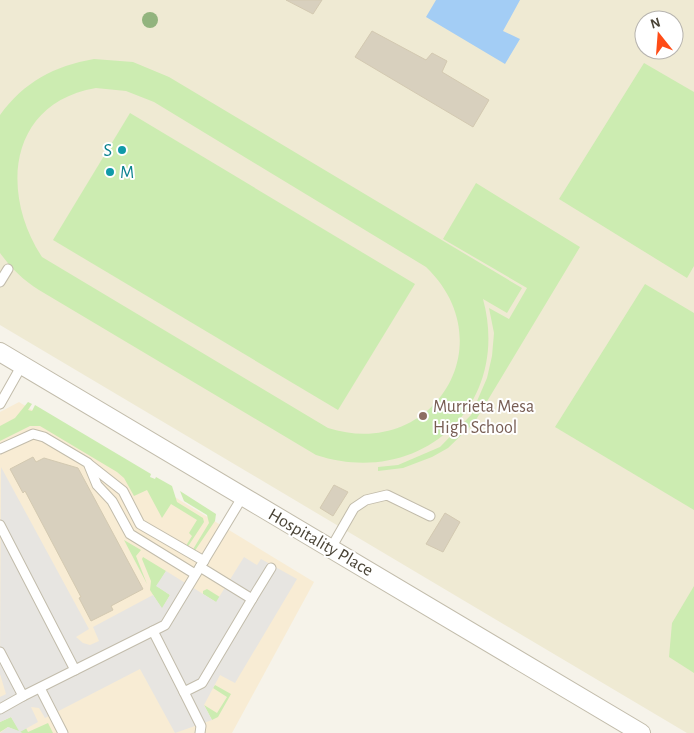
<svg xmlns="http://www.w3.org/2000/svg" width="694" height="733" font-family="'Alegreya Sans',sans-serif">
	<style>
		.commercial { fill: #f8ecd4 }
		.education { fill: #efead3; fill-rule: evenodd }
		.green { fill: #ccecb1; fill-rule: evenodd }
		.parking { fill: #e7e5e1 }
		.water { fill: #a3cdf5 }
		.building { fill: #d8d0be; stroke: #d3c9b1 }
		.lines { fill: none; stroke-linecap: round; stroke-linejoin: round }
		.lane-casing { stroke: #c2bcab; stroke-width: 11 }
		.street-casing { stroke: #c2bcab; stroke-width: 20 }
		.lane { stroke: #fff; stroke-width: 9 }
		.street { stroke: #fff; stroke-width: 18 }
		.tree { fill: #92b47e }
		.culture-dot { fill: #0f9aa8; stroke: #fff; stroke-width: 2 }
		.education-dot { fill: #8d6e63; stroke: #fff; stroke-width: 2 }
		.labels { text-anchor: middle; stroke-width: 4; stroke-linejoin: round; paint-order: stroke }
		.culture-label { font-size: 18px; fill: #0d838f; stroke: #fff; text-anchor: end }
		.education-label { font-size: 18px; fill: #785e54; stroke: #fff; text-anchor: start }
		.street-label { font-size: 18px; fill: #4a4437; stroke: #fff }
	</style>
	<rect width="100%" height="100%" fill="#f6f3ea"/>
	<polygon class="commercial" points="19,402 314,582 232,733 0,733 0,412"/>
	<path class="education" d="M0,0H694V733H687L0,325ZM644,20H674V50H644Z"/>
	<g class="green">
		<path d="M94,59L133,62L169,77L522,288L507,313L483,299C512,406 420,489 316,455L39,290C23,280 11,268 0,253V115C24,82 54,66 94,59ZM96,88L126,91L154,102L426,267C506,344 432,461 328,428L42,257C0,193 8,103 96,88Z"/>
		<polygon points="644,63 694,92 694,266 687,278 559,199"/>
		<polygon points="130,113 415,284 338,410 53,240"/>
		<polygon points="476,183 580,247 474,423 448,448 432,457 403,468 378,471 378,467 398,465 440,447 471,415 487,378 492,356 494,333 489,308 509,319 527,288 443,239"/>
		<polygon points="645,284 694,313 694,510 555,427"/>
		<polygon points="28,402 32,404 28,410 32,411 35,405 151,474 150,477 155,479 156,477 172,486 177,502 203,518 204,522 187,548 187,544 192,536 189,533 197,520 171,504 162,518 147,490 134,496 124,478 117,472 40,426 30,426 0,441 0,426 15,418"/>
		<polygon points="180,491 216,514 215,521 194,552 192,551 209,523 207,515 184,501"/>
		<polygon points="124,540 141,550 136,556 147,584"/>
		<polygon points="143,557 166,571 157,586 170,595 162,609 150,590 151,581 142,559"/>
		<polygon points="694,586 694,673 669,657 672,623"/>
		<polygon points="207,589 231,604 229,610 203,594 203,591"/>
		<polygon points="215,685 231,694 218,717 212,720 204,705 217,713 227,697 213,688"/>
		<polygon points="11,717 20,731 26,728 28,732 48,723 53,733 22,733 8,727 0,732 0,722"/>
	</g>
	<polygon class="parking" points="1,467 89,629 76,637 83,643 90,645 99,641 93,627 153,595 162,608 170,595 156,586 166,571 216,602 244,557 257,565 261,559 297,579 235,683 220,675 204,705 212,720 175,733 140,669 45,718 39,708 31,707 38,722 20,732 22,733 0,733 8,727 19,731 11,717 0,722 0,697 6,694 0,674"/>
	<polygon class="water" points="436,0 520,0 503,31 520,39 505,64 426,17"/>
	<g class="building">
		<polygon points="286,0 322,0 313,14"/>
		<polygon points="372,31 426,60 432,53 447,61 442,72 489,100 473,127 355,57"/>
		<polygon points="33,457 36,462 44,458 78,468 143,589 111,606 113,610 91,621 79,598 81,597 25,491 23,493 10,469"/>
		<polygon points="334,485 348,492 333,516 320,508"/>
		<polygon points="445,513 460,522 443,552 426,544"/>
	</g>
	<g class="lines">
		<g class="lane-casing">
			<g id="lane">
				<polyline points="0,282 8,269"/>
				<polyline points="0,404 22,365"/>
				<polyline points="0,449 33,434 44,437 88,463 97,485 112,501 130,534 195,574"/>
				<polyline points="90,465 123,491 140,524 204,561"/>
				<polyline points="0,525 75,670 165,625 243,496"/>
				<polyline points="331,548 354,508 366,500 387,495 430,516"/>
				<polyline points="252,599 271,568"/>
				<polyline points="153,631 184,692"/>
				<polyline points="0,652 23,696 75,670"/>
				<polyline points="40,688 63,733"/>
				<polyline points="0,709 23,696"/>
				<polyline points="200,733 201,726 184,692 202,683 252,599 200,567"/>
			</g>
		</g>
		<g class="street-casing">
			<polyline id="street" points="0,352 641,733"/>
		</g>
		<use href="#lane" class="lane"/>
		<use href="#street" class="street"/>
	</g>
	<circle class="tree" cx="150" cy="20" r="8"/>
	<g class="culture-dot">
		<circle cx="122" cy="150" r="5"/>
		<circle cx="110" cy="172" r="5"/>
	</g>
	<circle class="education-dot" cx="423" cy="416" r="5"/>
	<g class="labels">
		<g class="culture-label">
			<text x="112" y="156">S</text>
			<text x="120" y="178" text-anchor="start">M</text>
		</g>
		<g class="education-label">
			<text x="433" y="412">Murrieta Mesa<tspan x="433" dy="21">High School</tspan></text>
		</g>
		<g class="street-label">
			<text transform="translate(321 542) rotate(30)" y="6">Hospitality Place</text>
		</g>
	</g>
	<g transform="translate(659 35) rotate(343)"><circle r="24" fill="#ffffff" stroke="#b7b4af"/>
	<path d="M0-4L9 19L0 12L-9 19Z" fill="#ff4c17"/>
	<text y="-8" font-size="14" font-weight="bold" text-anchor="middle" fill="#4a4437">N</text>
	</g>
</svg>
